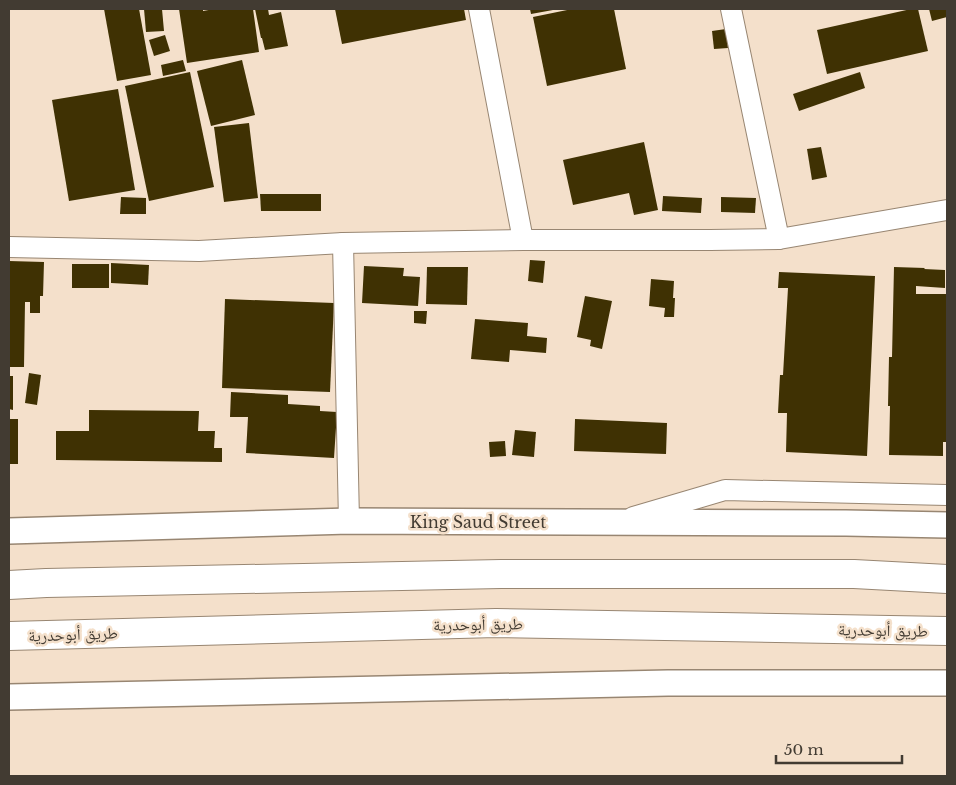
<svg xmlns="http://www.w3.org/2000/svg" width="956" height="785" font-family="'Libre Baskerville','Noto Naskh Arabic',serif">
	<style>
		.building { fill: #3f3103 }
		.lines { fill: none; stroke-linecap: round; stroke-linejoin: round }
		.minor-casing { stroke: #988672; stroke-width: 22 }
		.major-casing { stroke: #988672; stroke-width: 28 }
		.highway-casing { stroke: #988672; stroke-width: 30 }
		.minor { stroke: #fff; stroke-width: 20 }
		.major { stroke: #fff; stroke-width: 25 }
		.highway { stroke: #fff; stroke-width: 28 }
		.labels { text-anchor: middle; stroke-width: 5; stroke-linejoin: round; paint-order: stroke }
		.street-label { font-size: 16px; fill: #423b32; stroke: #f4e0cb }
	</style>
	<rect width="100%" height="100%" fill="#f4e0cb"/>
	<g class="building">
		<polygon points="104,9 139,9 151,75 117,81"/>
		<polygon points="144,9 162,9 164,31 146,32"/>
		<polygon points="179,9 203,9 203,11 214,9 253,9 259,52 187,63"/>
		<polygon points="255,9 268,9 269,15 281,12 288,46 265,50 262,38 261,38"/>
		<polygon points="335,9 464,9 466,20 342,44"/>
		<polygon points="530,9 553,9 553,10 531,14"/>
		<polygon points="572,9 614,9 626,69 547,86 533,17"/>
		<polygon points="911,9 918,9 928,51 827,74 817,30"/>
		<polygon points="929,9 947,9 947,17 932,21"/>
		<polygon points="726,29 728,48 714,49 712,31"/>
		<polygon points="165,35 170,51 154,56 149,40"/>
		<polygon points="183,60 186,71 163,76 161,65"/>
		<polygon points="242,60 255,115 211,126 197,71"/>
		<polygon points="190,72 214,187 149,201 125,86"/>
		<polygon points="860,72 865,88 799,111 793,94"/>
		<polygon points="118,89 135,190 69,201 52,100"/>
		<polygon points="249,123 258,198 224,202 214,127"/>
		<polygon points="644,142 658,210 634,215 629,193 573,205 563,160"/>
		<polygon points="821,147 827,177 812,180 807,149"/>
		<polygon points="260,194 321,194 321,211 261,211"/>
		<polygon points="663,196 702,198 701,213 662,211"/>
		<polygon points="121,197 146,198 146,214 120,214"/>
		<polygon points="721,197 756,198 755,213 721,212"/>
		<polygon points="530,260 545,261 543,283 528,281"/>
		<polygon points="9,261 44,262 43,296 40,296 40,313 30,313 30,302 25,302 24,367 9,367"/>
		<polygon points="111,263 149,265 148,285 111,283"/>
		<rect x="72" y="264" width="37" height="24"/>
		<polygon points="364,266 404,268 403,276 420,277 418,306 362,303"/>
		<polygon points="427,267 468,267 467,305 426,304"/>
		<polygon points="894,267 925,268 924,269 945,270 945,288 916,286 916,294 947,294 947,442 943,442 943,456 889,455 890,406 888,406 889,357 892,357"/>
		<polygon points="779,272 875,276 867,456 786,452 787,413 778,413 780,375 783,375 788,288 778,288"/>
		<polygon points="651,279 674,281 673,298 675,298 674,317 664,317 665,308 649,306"/>
		<polygon points="585,296 612,301 602,349 590,346 591,340 577,337"/>
		<polygon points="225,299 334,303 330,392 222,388"/>
		<polygon points="414,311 427,311 426,324 414,323"/>
		<polygon points="475,319 528,323 527,336 547,338 546,353 510,350 509,362 471,359"/>
		<polygon points="29,373 41,375 37,405 25,403"/>
		<polygon points="9,376 13,376 13,410 9,409"/>
		<polygon points="231,392 288,395 288,404 320,406 320,411 337,412 334,458 246,453 248,417 230,417"/>
		<polygon points="89,410 199,411 198,431 215,431 214,448 222,448 222,462 56,460 56,431 89,431"/>
		<rect x="9" y="419" width="9" height="45"/>
		<polygon points="575,419 667,423 666,454 574,451"/>
		<polygon points="515,430 536,432 534,457 512,455"/>
		<polygon points="505,441 506,456 490,457 489,442"/>
	</g>
	<g class="lines">
		<g class="minor-casing">
			<g id="minor">
				<polyline points="479,9 523,240"/>
				<polyline points="731,9 779,239"/>
				<polyline points="343,243 349,521"/>
				<polyline points="9,247 199,251 343,243 523,240 710,240 779,239 947,210"/>
				<polyline points="633,517 725,490 947,495"/>
			</g>
		</g>
		<g class="major-casing">
			<g id="major">
				<polyline points="9,531 349,521 846,523 947,525"/>
				<polyline points="9,697 668,683 947,683"/>
			</g>
		</g>
		<g class="highway-casing">
			<g id="highway">
				<polyline points="9,585 46,583 501,574 854,574 947,579"/>
				<polyline points="9,636 496,623 947,631"/>
			</g>
		</g>
		<use href="#minor" class="minor"/>
		<use href="#major" class="major"/>
		<use href="#highway" class="highway"/>
	</g>
	<g class="labels">
		<g class="street-label">
			<text x="478" y="528">King Saud Street</text>
			<text transform="translate(478 624) rotate(-1)" y="6">طريق أبوحدرية</text>
			<text transform="translate(883 630) rotate(1)" y="6">طريق أبوحدرية</text>
			<text transform="translate(73 634) rotate(-2)" y="6">طريق أبوحدرية</text>
		</g>
	</g>
	<rect width="956" height="785" fill="none" stroke="#423b32" stroke-width="20"/>
	<path d="M776 755v8h126v-8" fill="none" stroke="#423b32" stroke-width="2.5"/>
	<text x="784" y="755" font-size="15" fill="#423b32" stroke="#f4e0cb" stroke-width="4" paint-order="stroke">50 m</text>
</svg>
